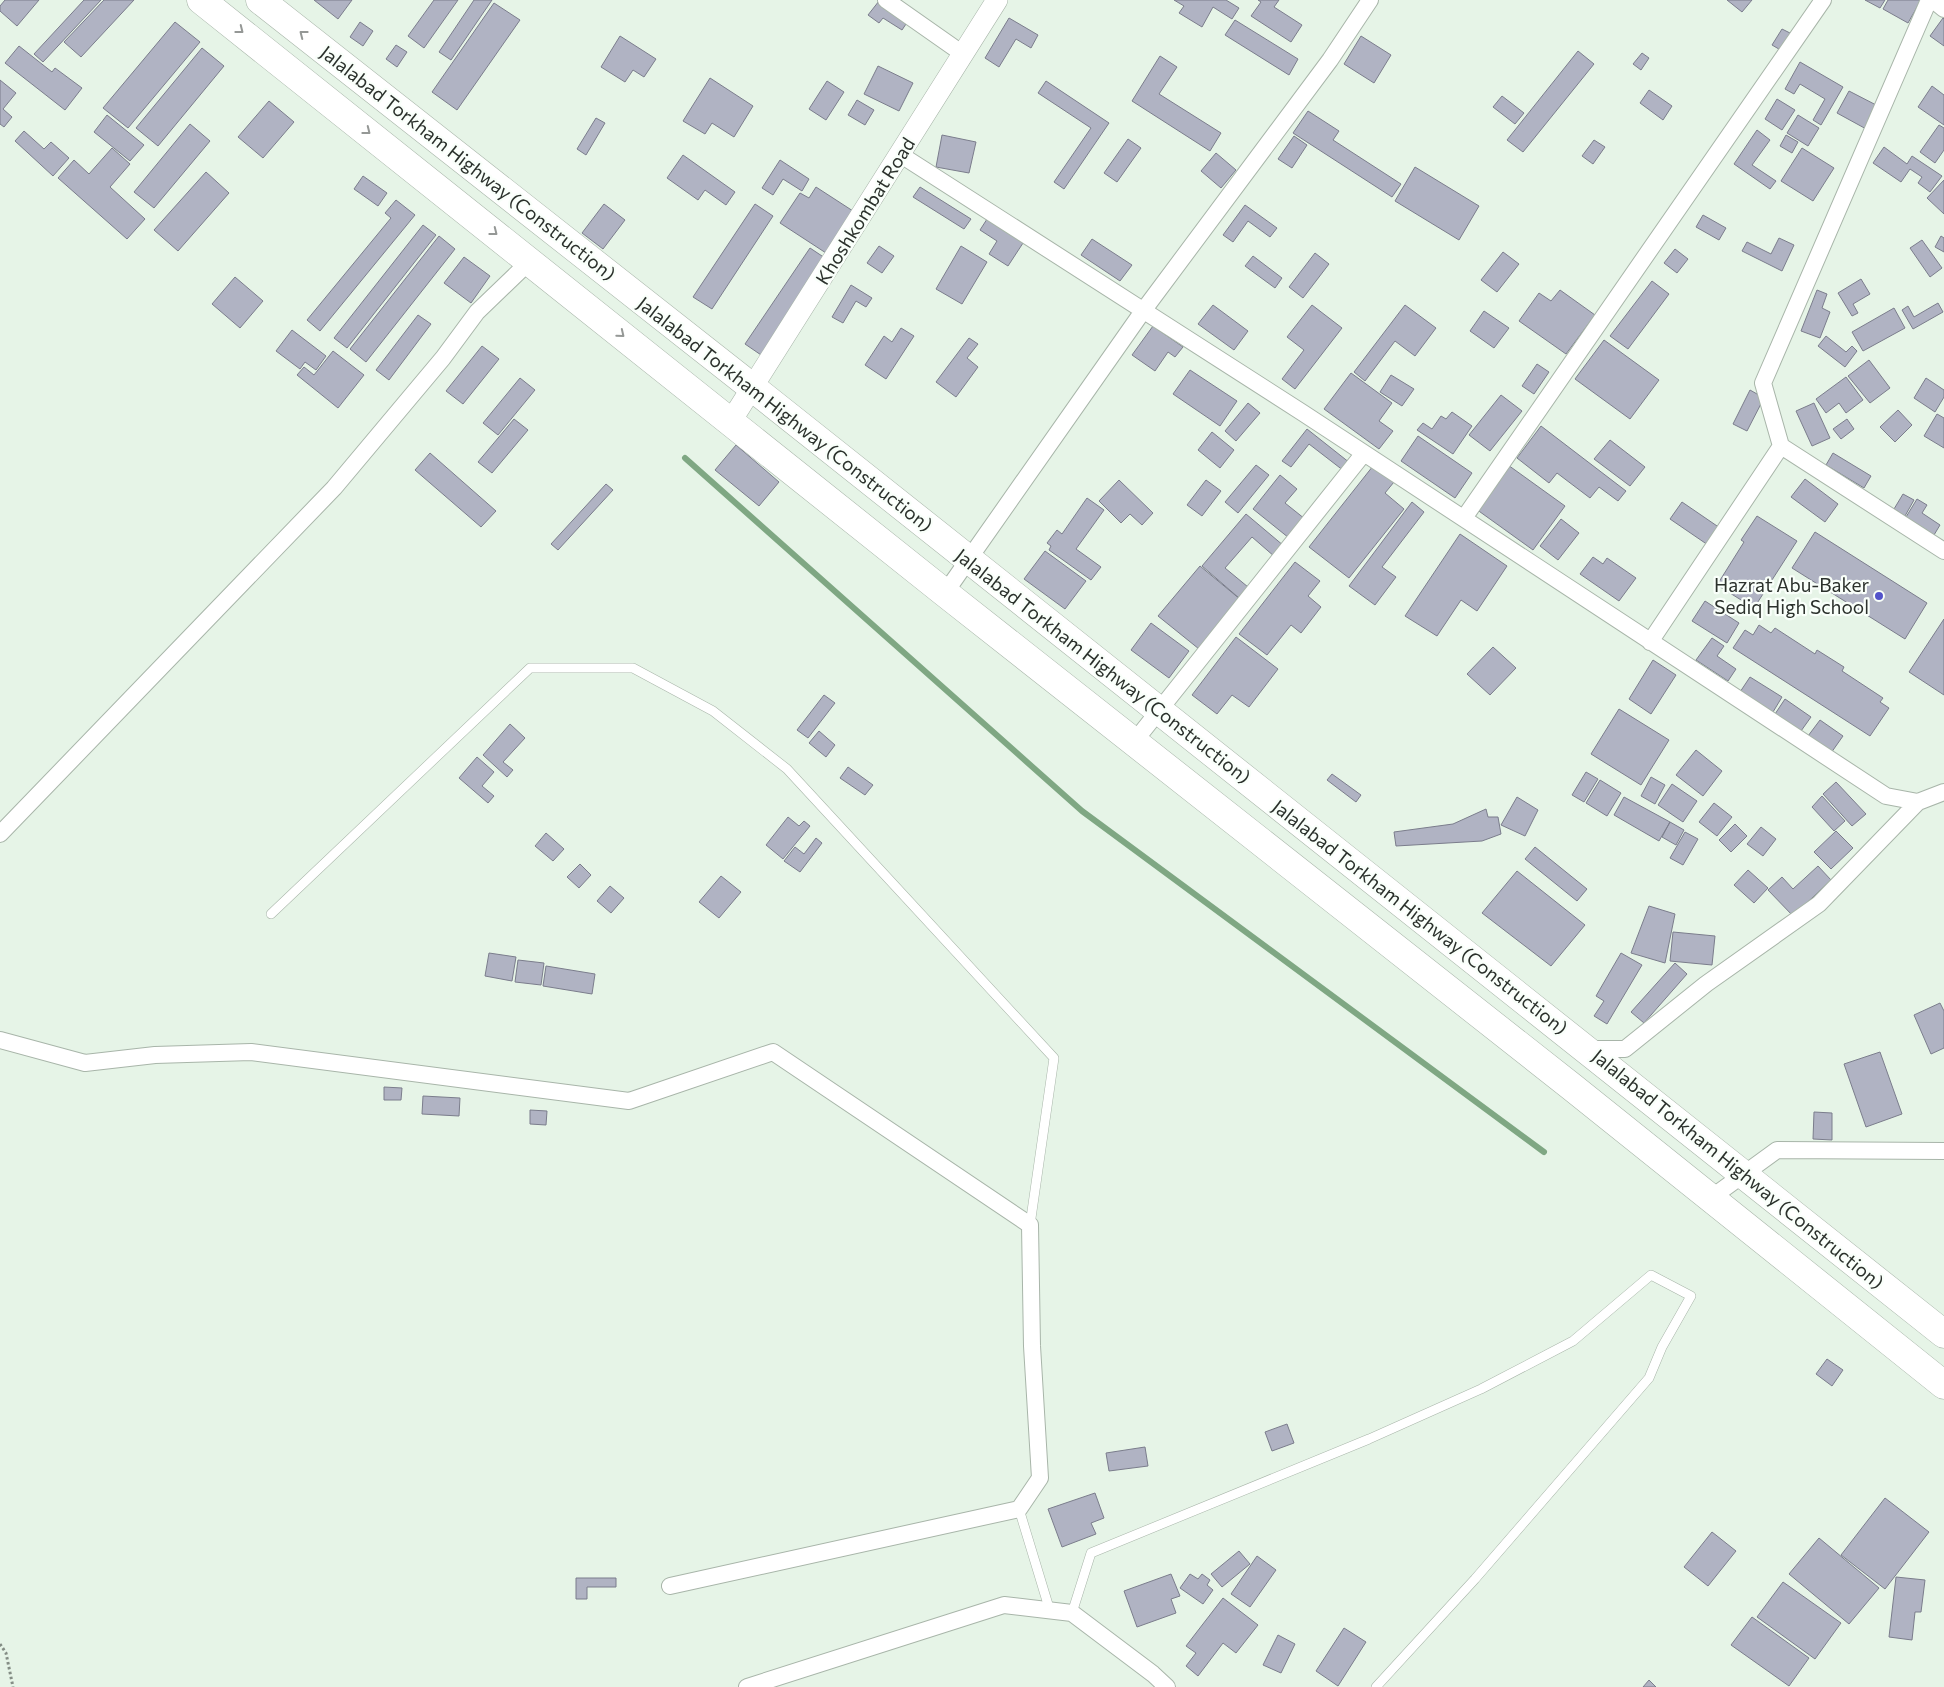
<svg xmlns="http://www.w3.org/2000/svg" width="1944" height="1687" font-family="Commissioner,sans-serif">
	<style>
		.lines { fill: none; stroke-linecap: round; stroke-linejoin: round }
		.stream { stroke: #7fa783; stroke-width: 6 }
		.building { fill: #b0b3c3; stroke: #7b7d8c }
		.service-casing { stroke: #a8b5a9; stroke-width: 10 }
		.minor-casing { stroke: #a8b5a9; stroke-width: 18 }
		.tertiary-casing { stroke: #a8b5a9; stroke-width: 22 }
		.trunk-casing { stroke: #a8b5a9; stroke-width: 29 }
		.path { stroke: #848d85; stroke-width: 3; stroke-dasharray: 2.5 2.5; stroke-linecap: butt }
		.service { stroke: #fff; stroke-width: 9 }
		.minor { stroke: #fff; stroke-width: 16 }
		.tertiary { stroke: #fff; stroke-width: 21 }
		.trunk { stroke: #fff; stroke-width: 28 }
		.oneway { stroke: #959896 }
		.poi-dot { fill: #5353ca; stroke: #f9fffa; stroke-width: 2 }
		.labels { text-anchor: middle; stroke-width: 4.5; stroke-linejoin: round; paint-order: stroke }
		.street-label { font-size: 19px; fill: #2b312c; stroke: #f9fffa }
		.poi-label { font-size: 19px; fill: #2b312c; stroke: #f9fffa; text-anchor: end }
	</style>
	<rect width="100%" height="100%" fill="#e6f4e7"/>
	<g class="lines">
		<path class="stream" d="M 685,458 L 1082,811 L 1544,1152"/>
	</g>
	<path class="building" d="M 5,0 L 39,0 L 17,26 L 0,11 L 0,6 Z
		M 84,0 L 101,0 L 43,62 L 34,54 Z
		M 104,0 L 134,0 L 81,57 L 64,42 Z
		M 314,0 L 352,0 L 338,19 Z
		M 434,0 L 458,0 L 424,48 L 408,36 Z
		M 474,0 L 492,0 L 451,60 L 439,52 Z
		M 1174,0 L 1226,0 L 1239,8 L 1232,19 L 1213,7 L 1202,27 L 1179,13 L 1184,6 Z
		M 1258,0 L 1279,0 L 1274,7 L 1302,25 L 1291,42 L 1251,16 L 1261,2 Z
		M 1727,0 L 1752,0 L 1742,12 Z
		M 1865,0 L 1885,0 L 1880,8 Z
		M 1888,0 L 1921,0 L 1908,23 L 1883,9 Z
		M 879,1 L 908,21 L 902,30 L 883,18 L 879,23 L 868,15 Z
		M 494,3 L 520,20 L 457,110 L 432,92 Z
		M 1009,18 L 1038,35 L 1031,48 L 1016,39 L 999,67 L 985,58 Z
		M 1943,18 L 1944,19 L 1944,46 L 1930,36 Z
		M 1235,20 L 1298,59 L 1289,75 L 1225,35 Z
		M 175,22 L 200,42 L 128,128 L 103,108 Z
		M 360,22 L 373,31 L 363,46 L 350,37 Z
		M 1782,29 L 1794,35 L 1784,52 L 1772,45 Z
		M 620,36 L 656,59 L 644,77 L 633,70 L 625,82 L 601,67 Z
		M 1361,36 L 1391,55 L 1374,83 L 1344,64 Z
		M 396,45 L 407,52 L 397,67 L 386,59 Z
		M 19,46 L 52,72 L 55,68 L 82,88 L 65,110 L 5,63 Z
		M 202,48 L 224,66 L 158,146 L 136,128 Z
		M 1578,51 L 1594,64 L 1523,152 L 1507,140 Z
		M 1642,53 L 1649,58 L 1641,70 L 1633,64 Z
		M 1160,56 L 1177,67 L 1159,94 L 1221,133 L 1210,151 L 1132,101 Z
		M 1800,62 L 1843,87 L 1821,125 L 1813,120 L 1825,99 L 1800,84 L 1794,94 L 1785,89 Z
		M 878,66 L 913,83 L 899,111 L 864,94 Z
		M 710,78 L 753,106 L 734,137 L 712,123 L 705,134 L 683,121 Z
		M 0,80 L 16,93 L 3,109 L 12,117 L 4,127 L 0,124 Z
		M 827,81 L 844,92 L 826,120 L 809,109 Z
		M 1046,81 L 1109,123 L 1064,189 L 1054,182 L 1091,128 L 1038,93 Z
		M 1932,86 L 1944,95 L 1944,125 L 1918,107 Z
		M 1649,90 L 1672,106 L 1663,120 L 1640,103 Z
		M 1849,91 L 1880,107 L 1868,130 L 1837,113 Z
		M 1502,96 L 1524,113 L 1515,124 L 1493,107 Z
		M 1777,99 L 1795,110 L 1782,130 L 1765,119 Z
		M 857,100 L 874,110 L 865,125 L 848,115 Z
		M 269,101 L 294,122 L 263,158 L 238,137 Z
		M 1308,111 L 1339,131 L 1333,140 L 1401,184 L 1392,197 L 1293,133 Z
		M 107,115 L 144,145 L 130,161 L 94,132 Z
		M 1798,115 L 1819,128 L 1808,146 L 1787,133 Z
		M 596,118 L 605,123 L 586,155 L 577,149 Z
		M 190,124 L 210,141 L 154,208 L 134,192 Z
		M 1939,125 L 1944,128 L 1944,150 L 1935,163 L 1920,152 Z
		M 1757,130 L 1770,140 L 1752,165 L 1776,181 L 1770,189 L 1734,164 Z
		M 24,131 L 44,149 L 51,142 L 69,158 L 53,176 L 15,141 Z
		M 942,135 L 976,142 L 969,173 L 936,167 Z
		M 1786,135 L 1798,142 L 1792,153 L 1780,146 Z
		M 1294,136 L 1307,145 L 1292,168 L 1278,159 Z
		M 1128,139 L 1141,148 L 1117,182 L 1104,173 Z
		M 1594,140 L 1605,147 L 1593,164 L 1582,156 Z
		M 1884,147 L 1907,164 L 1912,156 L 1942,176 L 1930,192 L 1918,183 L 1922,177 L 1910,169 L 1901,182 L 1873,163 Z
		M 112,148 L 130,164 L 110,187 L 145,219 L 127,239 L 58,178 L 74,160 L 89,174 Z
		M 1802,148 L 1834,168 L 1813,201 L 1781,181 Z
		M 1216,153 L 1236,170 L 1221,188 L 1201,171 Z
		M 683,155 L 735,192 L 726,205 L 705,190 L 698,200 L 667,178 Z
		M 780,160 L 809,179 L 802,191 L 783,179 L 773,195 L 762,188 Z
		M 1415,167 L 1479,206 L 1459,240 L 1395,201 Z
		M 206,172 L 229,193 L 178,251 L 154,230 Z
		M 363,176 L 387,193 L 378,206 L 354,189 Z
		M 1944,180 L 1944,214 L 1927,198 Z
		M 816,187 L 853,211 L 826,253 L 780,223 L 800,193 L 809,198 Z
		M 920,187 L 971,219 L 964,229 L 913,197 Z
		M 396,200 L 415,215 L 320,331 L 307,320 L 391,218 L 385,213 Z
		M 604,204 L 625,220 L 603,249 L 582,233 Z
		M 755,204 L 773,216 L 712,309 L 693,297 Z
		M 1245,205 L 1277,228 L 1270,237 L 1248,221 L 1233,242 L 1223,235 Z
		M 1703,215 L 1726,228 L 1719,240 L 1696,227 Z
		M 989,216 L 1025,240 L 1008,266 L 989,254 L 997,241 L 980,230 Z
		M 423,225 L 436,235 L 347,348 L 334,338 Z
		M 439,236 L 455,249 L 366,362 L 350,349 Z
		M 1941,236 L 1944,238 L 1944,252 L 1935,247 Z
		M 1779,238 L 1794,245 L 1782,271 L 1742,251 L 1747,242 L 1771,254 Z
		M 1092,239 L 1132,265 L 1120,281 L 1081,255 Z
		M 1922,240 L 1942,268 L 1930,277 L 1910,248 Z
		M 879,246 L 894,256 L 882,273 L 867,263 Z
		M 961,246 L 987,262 L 962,304 L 936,289 Z
		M 810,248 L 828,260 L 764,357 L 745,344 Z
		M 1675,249 L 1688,259 L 1677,273 L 1664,263 Z
		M 1503,252 L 1519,264 L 1497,292 L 1481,280 Z
		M 1315,253 L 1329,264 L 1303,298 L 1289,287 Z
		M 1253,256 L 1282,278 L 1275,288 L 1245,266 Z
		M 464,257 L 490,276 L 471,303 L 444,283 Z
		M 235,277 L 263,301 L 240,328 L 212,304 Z
		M 1861,279 L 1870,294 L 1853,304 L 1858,313 L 1852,316 L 1838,293 Z
		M 1652,281 L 1669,294 L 1628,349 L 1610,336 Z
		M 851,285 L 872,298 L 866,307 L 856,301 L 843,323 L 832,317 Z
		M 1560,290 L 1595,315 L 1566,354 L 1519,321 L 1539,293 L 1551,301 Z
		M 1817,290 L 1827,294 L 1822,308 L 1830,312 L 1820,338 L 1801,331 Z
		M 1938,303 L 1943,312 L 1913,329 L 1902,310 L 1908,306 L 1914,317 Z
		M 1213,305 L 1248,331 L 1234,350 L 1198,324 Z
		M 1312,305 L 1342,328 L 1295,389 L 1282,379 L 1304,350 L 1287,337 Z
		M 1405,305 L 1436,328 L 1415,356 L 1395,341 L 1365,381 L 1354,372 Z
		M 1894,308 L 1905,328 L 1863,351 L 1852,332 Z
		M 1484,311 L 1509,328 L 1494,348 L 1470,331 Z
		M 418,315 L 431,324 L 389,380 L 376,370 Z
		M 1153,326 L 1183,347 L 1175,357 L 1168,352 L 1155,371 L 1132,355 Z
		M 901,328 L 914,336 L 886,379 L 865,365 L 884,336 L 892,342 Z
		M 292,330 L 326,356 L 316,370 L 305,362 L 300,369 L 276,351 Z
		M 1826,336 L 1846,352 L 1852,346 L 1857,351 L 1845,367 L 1818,346 Z
		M 969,338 L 978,344 L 967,358 L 978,367 L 956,397 L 936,382 Z
		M 1604,340 L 1659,380 L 1630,419 L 1575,379 Z
		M 482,346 L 499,359 L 463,404 L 446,391 Z
		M 333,351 L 364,375 L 338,408 L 297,375 L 304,367 L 314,375 Z
		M 1869,360 L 1890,388 L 1870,403 L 1848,376 Z
		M 1537,364 L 1549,372 L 1534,394 L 1522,386 Z
		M 1190,370 L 1237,401 L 1220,426 L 1173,394 Z
		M 1351,373 L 1392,403 L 1379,421 L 1393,431 L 1379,449 L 1324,409 Z
		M 1391,375 L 1414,389 L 1402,406 L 1380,392 Z
		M 1846,377 L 1863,400 L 1846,413 L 1839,403 L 1826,413 L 1816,399 Z
		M 520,378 L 535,390 L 498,435 L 483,423 Z
		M 1926,378 L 1944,390 L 1944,397 L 1935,412 L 1914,398 Z
		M 1750,390 L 1764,398 L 1747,431 L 1733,424 Z
		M 1501,395 L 1522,411 L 1490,451 L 1469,435 Z
		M 1248,403 L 1260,413 L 1236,441 L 1225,431 Z
		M 1814,403 L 1830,438 L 1812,446 L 1796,411 Z
		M 1898,410 L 1912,425 L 1895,442 L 1880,427 Z
		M 1452,412 L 1472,426 L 1453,454 L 1417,430 L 1423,423 L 1432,429 L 1441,416 L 1446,419 Z
		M 1937,414 L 1944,418 L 1944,448 L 1924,436 Z
		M 514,419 L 528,430 L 492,473 L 478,462 Z
		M 1847,419 L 1854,429 L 1841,439 L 1833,429 Z
		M 1541,426 L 1626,491 L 1618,501 L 1599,487 L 1590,498 L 1557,473 L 1549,483 L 1517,458 Z
		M 1307,429 L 1350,463 L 1344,471 L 1309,444 L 1291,467 L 1282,461 Z
		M 1212,432 L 1234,450 L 1220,468 L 1198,450 Z
		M 1418,436 L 1472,473 L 1455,498 L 1401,461 Z
		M 1610,440 L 1645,467 L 1630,486 L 1594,459 Z
		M 736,445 L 779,482 L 759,506 L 715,470 Z
		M 430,453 L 496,511 L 481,527 L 415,470 Z
		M 1833,453 L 1871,476 L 1864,488 L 1826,465 Z
		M 1256,465 L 1269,475 L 1238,513 L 1225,502 Z
		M 1508,465 L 1565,506 L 1533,550 L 1476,509 Z
		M 1373,466 L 1394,482 L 1385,493 L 1404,509 L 1349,578 L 1309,547 Z
		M 1280,475 L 1297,489 L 1285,503 L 1305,519 L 1289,538 L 1253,509 Z
		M 1805,479 L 1838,504 L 1825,522 L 1791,497 Z
		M 1119,480 L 1153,513 L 1142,525 L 1130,514 L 1121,523 L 1099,501 Z
		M 1206,480 L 1221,491 L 1202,516 L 1187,505 Z
		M 606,484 L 613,490 L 558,550 L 551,544 Z
		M 1903,494 L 1914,500 L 1905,516 L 1894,509 Z
		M 1087,498 L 1104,510 L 1076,549 L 1101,567 L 1091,580 L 1049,550 L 1051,546 L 1047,543 L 1057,530 L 1062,534 Z
		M 1917,499 L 1927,505 L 1922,513 L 1940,525 L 1934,535 L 1906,517 Z
		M 1412,502 L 1424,512 L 1382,567 L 1396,577 L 1375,605 L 1349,586 Z
		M 1682,502 L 1720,528 L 1708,545 L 1670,519 Z
		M 1246,514 L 1284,546 L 1275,557 L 1252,537 L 1225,568 L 1248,587 L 1239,598 L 1202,566 Z
		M 1757,516 L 1797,541 L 1754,608 L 1717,585 L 1744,542 L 1741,540 Z
		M 1561,519 L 1579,533 L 1558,560 L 1540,546 Z
		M 1815,532 L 1927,603 L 1905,639 L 1792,568 Z
		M 1460,534 L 1507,566 L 1477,611 L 1461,600 L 1437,636 L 1405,616 Z
		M 1045,551 L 1086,581 L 1065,609 L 1024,579 Z
		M 1593,557 L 1603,564 L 1607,558 L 1636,578 L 1619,601 L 1580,574 Z
		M 1295,562 L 1320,581 L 1308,596 L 1321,607 L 1301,633 L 1291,625 L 1267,655 L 1239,634 Z
		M 1200,566 L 1241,600 L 1199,649 L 1158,616 Z
		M 1705,601 L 1739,623 L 1727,643 L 1692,621 Z
		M 1944,619 L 1944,695 L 1909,672 Z
		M 1151,623 L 1189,651 L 1169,678 L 1131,650 Z
		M 1759,625 L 1771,633 L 1775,628 L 1815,654 L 1817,650 L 1844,667 L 1842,671 L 1883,698 L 1880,702 L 1889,708 L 1870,736 L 1733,648 L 1745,630 L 1753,635 Z
		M 1236,637 L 1278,669 L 1249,707 L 1232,695 L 1217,714 L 1192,695 Z
		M 1712,638 L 1724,646 L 1717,656 L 1736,669 L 1728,681 L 1696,660 Z
		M 1493,647 L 1516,668 L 1490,695 L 1467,674 Z
		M 1653,660 L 1676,675 L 1651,714 L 1629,699 Z
		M 1750,677 L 1782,697 L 1773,712 L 1740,692 Z
		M 824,695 L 835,703 L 808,738 L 797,730 Z
		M 1785,699 L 1811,717 L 1801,731 L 1775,714 Z
		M 1619,709 L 1669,740 L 1641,785 L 1591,754 Z
		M 1820,720 L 1843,736 L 1831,753 L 1808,736 Z
		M 510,724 L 525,738 L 503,762 L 513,770 L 507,777 L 483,755 Z
		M 819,731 L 835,745 L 826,757 L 809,743 Z
		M 1696,750 L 1722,771 L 1703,796 L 1676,775 Z
		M 477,757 L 494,772 L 482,786 L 494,796 L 488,803 L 459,778 Z
		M 848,767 L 873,785 L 865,795 L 840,778 Z
		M 1586,772 L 1598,779 L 1584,802 L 1572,795 Z
		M 1332,774 L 1361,795 L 1356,802 L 1327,780 Z
		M 1651,777 L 1665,785 L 1655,804 L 1641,796 Z
		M 1600,780 L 1621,793 L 1607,816 L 1586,803 Z
		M 1836,782 L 1866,814 L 1852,826 L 1823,794 Z
		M 1672,784 L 1697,801 L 1683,822 L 1658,805 Z
		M 1822,796 L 1845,821 L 1834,831 L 1812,807 Z
		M 1517,797 L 1538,810 L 1525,836 L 1501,825 Z
		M 1624,797 L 1670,822 L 1659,841 L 1614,815 Z
		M 1714,803 L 1732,817 L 1717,836 L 1699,822 Z
		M 1486,809 L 1488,817 L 1498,817 L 1501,834 L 1482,841 L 1396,846 L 1394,832 L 1453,824 Z
		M 788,817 L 799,826 L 804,821 L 810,826 L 783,859 L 766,845 Z
		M 1670,822 L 1684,830 L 1676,845 L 1662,837 Z
		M 1735,824 L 1747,836 L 1731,852 L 1719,840 Z
		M 1761,827 L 1776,839 L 1763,856 L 1747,844 Z
		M 1836,831 L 1853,848 L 1831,869 L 1814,852 Z
		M 1685,832 L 1698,839 L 1683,865 L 1670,858 Z
		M 546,833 L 564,849 L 553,861 L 535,846 Z
		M 816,838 L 822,843 L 800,872 L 784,861 L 795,847 L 804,854 Z
		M 1535,847 L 1587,889 L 1577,901 L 1525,859 Z
		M 580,864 L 591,875 L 579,888 L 567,877 Z
		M 1818,866 L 1831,880 L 1793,916 L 1768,890 L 1782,877 L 1793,889 Z
		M 1748,870 L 1768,888 L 1754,903 L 1734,885 Z
		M 1517,871 L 1585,925 L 1551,966 L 1482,913 Z
		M 721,876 L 741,892 L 719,918 L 699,902 Z
		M 610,886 L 624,898 L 611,913 L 597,901 Z
		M 1649,906 L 1675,914 L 1665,963 L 1631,953 Z
		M 1673,932 L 1715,936 L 1712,965 L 1670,961 Z
		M 489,953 L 516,957 L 512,981 L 485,976 Z
		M 1621,953 L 1642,965 L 1607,1024 L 1594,1016 L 1604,1001 L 1596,996 Z
		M 518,960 L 544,963 L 541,985 L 515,982 Z
		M 1675,963 L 1687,974 L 1644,1023 L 1631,1012 Z
		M 546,966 L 595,974 L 592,994 L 543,986 Z
		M 1940,1003 L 1944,1011 L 1944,1048 L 1931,1054 L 1914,1015 Z
		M 1880,1052 L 1902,1114 L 1866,1127 L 1844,1064 Z
		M 384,1087 L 402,1088 L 401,1100 L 384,1100 Z
		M 423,1096 L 460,1098 L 459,1116 L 422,1114 Z
		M 530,1110 L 547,1111 L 546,1125 L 530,1124 Z
		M 1814,1112 L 1832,1113 L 1832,1140 L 1813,1139 Z
		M 1827,1359 L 1843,1370 L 1832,1386 L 1816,1374 Z
		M 1287,1424 L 1294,1443 L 1272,1451 L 1265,1432 Z
		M 1145,1447 L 1148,1466 L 1109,1471 L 1106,1453 Z
		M 1095,1493 L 1104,1518 L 1091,1523 L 1096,1534 L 1062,1547 L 1048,1509 Z
		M 1885,1498 L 1929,1532 L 1885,1589 L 1841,1555 Z
		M 1712,1532 L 1736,1551 L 1708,1586 L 1684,1567 Z
		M 1819,1538 L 1879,1588 L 1849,1624 L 1789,1574 Z
		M 1239,1551 L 1250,1564 L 1222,1587 L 1211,1574 Z
		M 1257,1556 L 1276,1570 L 1250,1607 L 1231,1594 Z
		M 1171,1574 L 1180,1596 L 1171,1599 L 1176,1613 L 1137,1627 L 1124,1591 Z
		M 1190,1574 L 1198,1579 L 1202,1574 L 1210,1580 L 1207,1585 L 1213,1590 L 1203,1604 L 1180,1588 Z
		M 1896,1577 L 1925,1580 L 1921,1612 L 1915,1612 L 1912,1640 L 1889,1637 Z
		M 576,1578 L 616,1578 L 616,1587 L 587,1587 L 587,1599 L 576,1599 Z
		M 1783,1582 L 1841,1623 L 1815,1659 L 1757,1617 Z
		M 1223,1598 L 1258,1625 L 1236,1653 L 1223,1643 L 1198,1676 L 1186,1666 L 1196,1653 L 1186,1646 Z
		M 1752,1617 L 1809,1658 L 1789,1686 L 1731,1645 Z
		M 1344,1628 L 1366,1642 L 1338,1686 L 1316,1671 Z
		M 1278,1635 L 1295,1644 L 1281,1673 L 1263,1665 Z
		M 1649,1680 L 1656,1687 L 1643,1687 Z"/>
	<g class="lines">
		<g class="service-casing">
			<path id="service" d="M 271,914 L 530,668 L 633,668 L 713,711 L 787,769 L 1054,1058 L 1030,1225
				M 1019,1509 L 1050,1611
				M 1072,1613 L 1091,1553 L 1369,1439 L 1481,1389 L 1573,1341 L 1651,1275 L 1691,1296 L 1662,1347 L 1649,1378 L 1475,1579 L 1376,1687"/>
		</g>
		<g class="minor-casing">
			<path id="minor" d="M 886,0 L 963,54
				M 1933,0 L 1944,9
				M 901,155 L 1303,413 L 1886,796 L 1918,802 L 1944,792
				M 1781,446 L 1944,551
				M 1464,518 L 1823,0
				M 945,593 L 1143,311 L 1330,60 L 1370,0
				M 1650,642 L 1781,446 L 1763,383 L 1929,0
				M 1134,742 L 1364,453
				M 0,834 L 334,488 L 443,358 L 477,312 L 530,261
				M 0,1040 L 85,1063 L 155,1055 L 251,1052 L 629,1101 L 773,1052 L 1030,1225 L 1032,1346 L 1040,1478 L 1019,1509 L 670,1586
				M 1587,1049 L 1625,1049 L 1706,984 L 1819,904 L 1918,802
				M 1711,1198 L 1777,1150 L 1944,1151
				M 747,1687 L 1004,1605 L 1072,1613 L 1153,1674 L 1167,1687"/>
		</g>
		<g class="tertiary-casing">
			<path id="tertiary" d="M 731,421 L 997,0"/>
		</g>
		<g class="trunk-casing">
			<path id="trunk" d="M 201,0 L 945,593 L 1572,1087 L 1944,1385
				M 260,0 L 753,388 L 1944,1334"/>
		</g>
		<path class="path" d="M 0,1644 L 6,1653 L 13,1687"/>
		<use href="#service" class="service"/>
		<use href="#minor" class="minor"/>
		<use href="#tertiary" class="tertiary"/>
		<use href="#trunk" class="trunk"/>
	</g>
	<defs><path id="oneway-chevron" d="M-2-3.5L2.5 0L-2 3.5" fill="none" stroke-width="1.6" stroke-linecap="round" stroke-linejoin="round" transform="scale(1.25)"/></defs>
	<g class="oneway">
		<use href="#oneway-chevron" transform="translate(240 30) rotate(38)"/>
		<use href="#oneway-chevron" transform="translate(303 34) rotate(-142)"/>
		<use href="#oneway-chevron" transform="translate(367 131) rotate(38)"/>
		<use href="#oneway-chevron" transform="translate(494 232) rotate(38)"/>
		<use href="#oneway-chevron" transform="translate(621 334) rotate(39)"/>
	</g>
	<circle class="poi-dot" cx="1879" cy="596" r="5"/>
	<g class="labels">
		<g class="street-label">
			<text transform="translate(468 163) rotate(38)" y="7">Jalalabad Torkham Highway (Construction)</text>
			<text transform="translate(865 211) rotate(-58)" y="7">Khoshkombat Road</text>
			<text transform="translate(785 414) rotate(38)" y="7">Jalalabad Torkham Highway (Construction)</text>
			<text transform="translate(1103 666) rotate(38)" y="7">Jalalabad Torkham Highway (Construction)</text>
			<text transform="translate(1420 917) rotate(38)" y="7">Jalalabad Torkham Highway (Construction)</text>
			<text transform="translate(1738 1169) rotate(39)" y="7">Jalalabad Torkham Highway (Construction)</text>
		</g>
		<g class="poi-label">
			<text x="1869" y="592">Hazrat Abu-Baker<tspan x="1869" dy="22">Sediq High School</tspan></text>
		</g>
	</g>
</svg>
